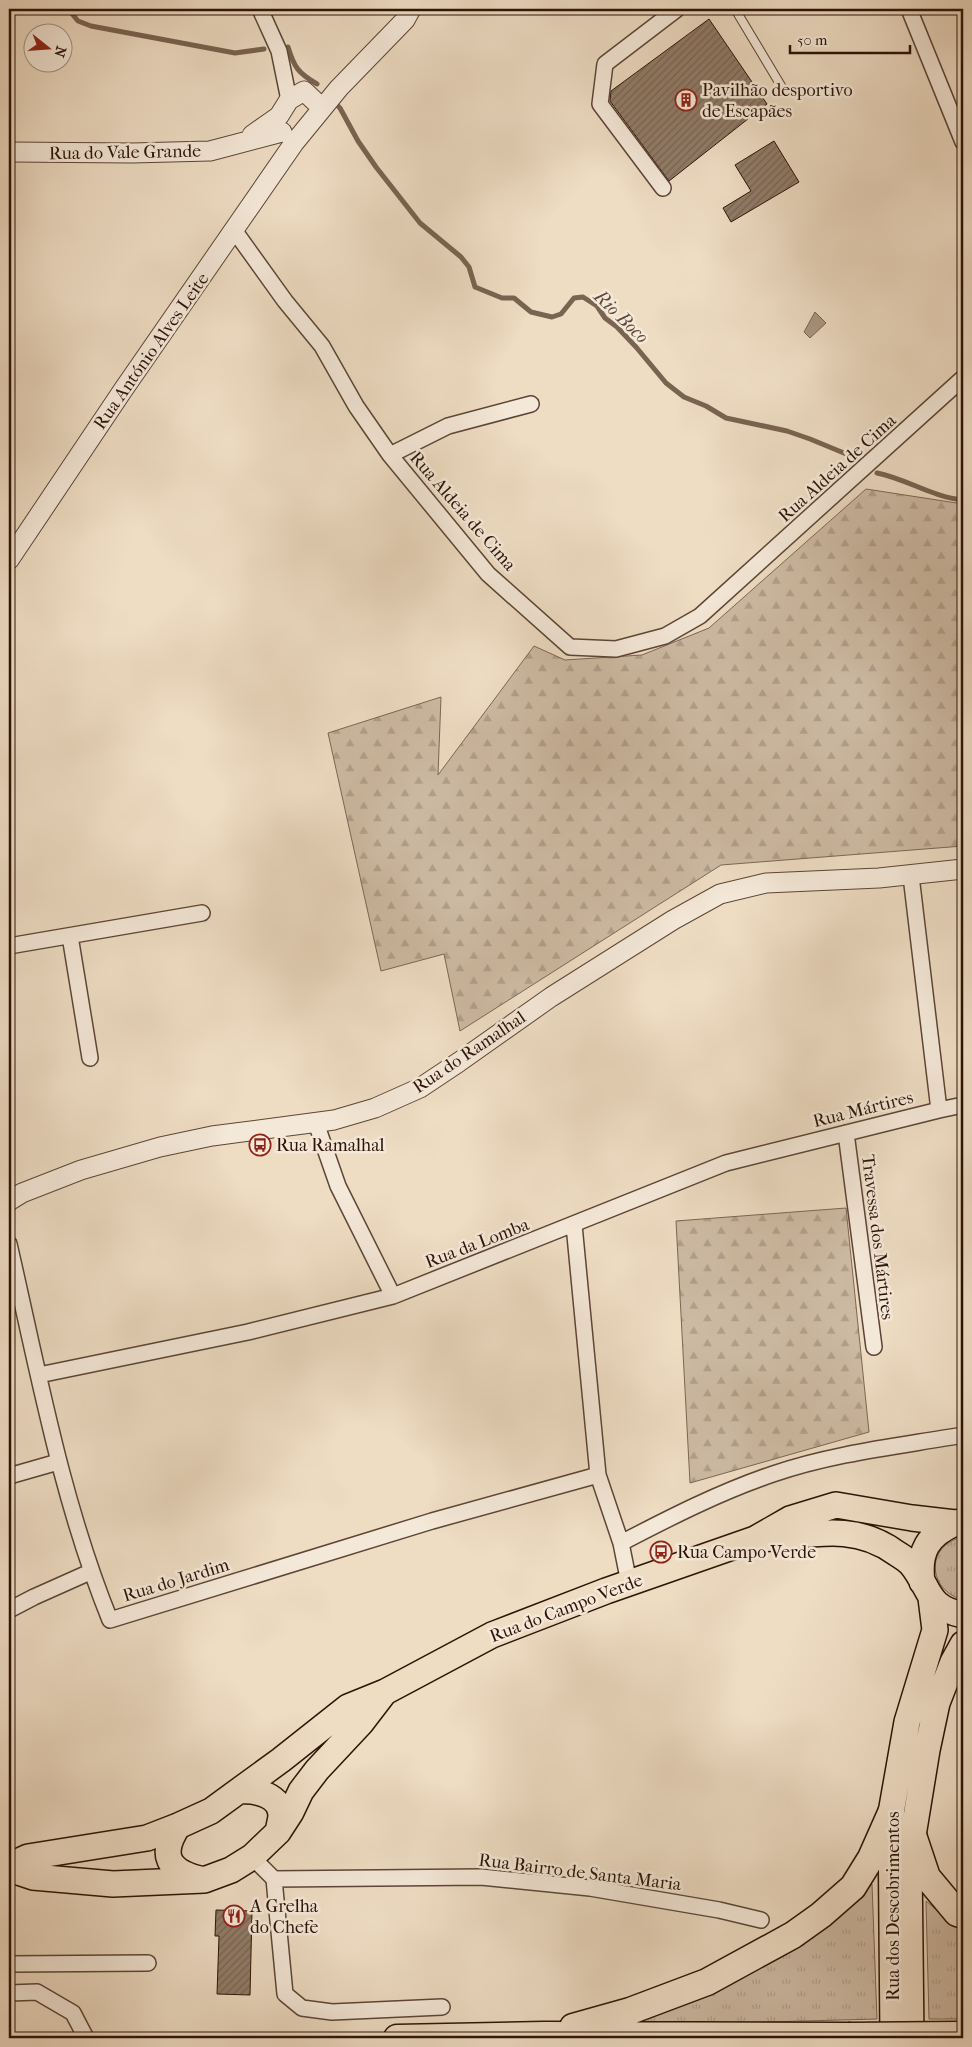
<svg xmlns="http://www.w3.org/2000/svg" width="972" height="2047" font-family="'IM FELL French Canon',serif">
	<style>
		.grass { fill: url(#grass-tufts); stroke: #7c6655 }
		.forest { fill: url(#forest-firs); stroke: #7c6655 }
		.water { fill: #ac9883; stroke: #796351 }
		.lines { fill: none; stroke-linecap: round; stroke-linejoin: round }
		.stream { stroke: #796351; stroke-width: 5 }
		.building { fill: url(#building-hatch); stroke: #2c1307 }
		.service-casing { stroke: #5c4536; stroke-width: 10 }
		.minor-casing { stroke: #5c4536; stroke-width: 18 }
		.tertiary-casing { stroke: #5c4536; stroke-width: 21 }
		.primary-casing { stroke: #2c1307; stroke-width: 28 }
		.trunk-casing { stroke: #2c1307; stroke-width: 29 }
		.service { stroke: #f4e8d8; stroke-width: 8 }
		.minor { stroke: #f4e8d8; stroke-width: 15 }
		.tertiary { stroke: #f4e8d8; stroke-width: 19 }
		.primary { stroke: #eedcc3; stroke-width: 25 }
		.trunk { stroke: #eedcc3; stroke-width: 26 }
		.trunk-bridge-casing { stroke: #2c1307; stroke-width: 29; stroke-linecap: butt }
		.trunk-bridge { stroke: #eedcc3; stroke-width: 26 }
		.labels { text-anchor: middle; stroke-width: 5; stroke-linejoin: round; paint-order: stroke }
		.poi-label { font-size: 18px; fill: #2c1307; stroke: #f4e8d8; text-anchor: start }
		.street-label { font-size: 18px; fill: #2c1307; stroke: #f4e8d8 }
		.water-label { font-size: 19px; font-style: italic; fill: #5f4839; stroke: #f4e8d8 }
	</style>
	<defs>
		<pattern id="grass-tufts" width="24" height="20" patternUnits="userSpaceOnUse" patternTransform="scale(1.25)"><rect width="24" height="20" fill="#cdbaa3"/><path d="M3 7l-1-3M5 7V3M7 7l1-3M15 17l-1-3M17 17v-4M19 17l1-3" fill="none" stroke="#b09f8b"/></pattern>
		<pattern id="forest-firs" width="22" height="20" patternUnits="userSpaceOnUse" patternTransform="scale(1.25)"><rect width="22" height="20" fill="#cdbaa3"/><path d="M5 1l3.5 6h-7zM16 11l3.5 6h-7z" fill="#b09f8b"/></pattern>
		<pattern id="building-hatch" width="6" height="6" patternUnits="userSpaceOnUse" patternTransform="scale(1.25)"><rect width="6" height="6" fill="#917c69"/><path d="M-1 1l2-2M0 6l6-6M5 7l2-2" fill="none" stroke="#776454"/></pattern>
	</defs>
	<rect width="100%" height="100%" fill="#eedcc3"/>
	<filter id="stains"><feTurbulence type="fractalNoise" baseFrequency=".004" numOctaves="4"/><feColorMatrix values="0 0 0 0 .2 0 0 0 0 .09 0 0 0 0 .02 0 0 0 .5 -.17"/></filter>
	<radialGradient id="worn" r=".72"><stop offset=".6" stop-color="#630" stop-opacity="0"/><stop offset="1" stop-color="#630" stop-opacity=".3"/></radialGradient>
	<path class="grass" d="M 963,1537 L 963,1600 C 927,1590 925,1545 963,1537 Z
		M 872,1884 L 877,2019 L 620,2026 C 639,2020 659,2015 678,2007 C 749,1977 818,1941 872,1884 Z
		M 926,1901 L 944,1916 L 963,1927 L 963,2019 L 929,2019 Z"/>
	<path class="forest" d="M 866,489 L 963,504 L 963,846 L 721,865 L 460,1031 L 444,954 L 381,971 L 328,733 L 441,697 L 438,775 L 534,646 L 565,660 L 642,655 L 709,628 Z
		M 846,1208 L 869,1432 L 690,1483 L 676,1221 Z"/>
	<path class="water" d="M 815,312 L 826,323 L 810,338 L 804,332 Z"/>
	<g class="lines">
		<path class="stream" d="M 68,9 L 78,21 L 91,26 L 235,53 L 264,49
			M 288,47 C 294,67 298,73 317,84
			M 333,101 L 340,108 L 358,141 L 376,167 L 420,223 L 461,257 L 469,267 L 475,287 L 502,298 L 514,298 L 531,312 L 552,317 L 561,314 L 574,298 L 583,297 L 597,306 L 605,318 L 617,327 L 636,347 L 666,383 L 684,397 L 706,406 L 726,418 L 787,431 L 810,439 L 856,458
			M 877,473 C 907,479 932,497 963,500"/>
	</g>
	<path class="building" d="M 709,19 L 767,104 L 669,181 L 610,101 L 611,91 Z
		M 774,141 L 799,182 L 731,222 L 723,208 L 751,191 L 735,165 Z
		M 216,1910 L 252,1911 L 250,1995 L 217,1994 L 219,1936 L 215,1936 Z"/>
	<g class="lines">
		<g class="service-casing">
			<path id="service" d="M 735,9 L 783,89"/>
		</g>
		<g class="minor-casing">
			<path id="minor" d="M 260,9 L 279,51 L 289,100
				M 909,9 L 963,142
				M 663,188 L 600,104 L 605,64 L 677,9
				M 234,230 L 285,301 L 322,346 L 356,406 L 390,455 L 488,574 L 570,647 L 616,649 L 665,636 L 700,616 L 963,378
				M 390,455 L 448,426 L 531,404
				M 911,876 L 939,1110
				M 70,936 L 90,1058
				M 9,946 L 202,913
				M 316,1123 L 338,1186 L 393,1296
				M 846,1133 L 874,1347
				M 574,1225 L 598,1475 L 621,1543 L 629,1583
				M 9,1244 C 38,1370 61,1499 110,1620 L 432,1521 L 598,1475
				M 39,1375 L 248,1332 L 393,1296 L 726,1163 L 939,1110 L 963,1105
				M 9,1476 L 58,1462
				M 621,1543 C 671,1517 720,1492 773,1474 C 834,1453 900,1446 963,1435
				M 9,1610 L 34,1597 L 90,1572
				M 252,1857 L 274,1879 L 481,1877 L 590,1888 L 719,1910 L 761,1920
				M 274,1879 L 285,1994 L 302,2008 L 332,2012 L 442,2007
				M 9,1964 L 148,1963
				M 9,1993 L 37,1992 L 73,2013 L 86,2038"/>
		</g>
		<g class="tertiary-casing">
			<path id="tertiary" d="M 252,135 L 279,116 L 289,100 L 304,91 L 322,108
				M 9,152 L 132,153 L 210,151 L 282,132
				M 9,560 L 123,390 L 294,143 L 339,88 L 405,20 L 411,9
				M 9,1201 L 22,1193 L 81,1170 L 160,1147 L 212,1136 L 334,1120 L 375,1108 L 420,1088 L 459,1062 L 551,997 L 673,920 L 720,894 L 766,883 L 879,878 L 963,869"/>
		</g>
		<g class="primary-casing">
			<path id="primary" d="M 760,1539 C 808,1536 853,1521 896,1553 C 901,1556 907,1560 911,1564 C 931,1588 925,1607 963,1615
				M 922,1582 C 918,1551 928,1535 955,1523
				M 240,1791 C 256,1790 282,1795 281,1817 C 280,1822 279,1827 278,1832
				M 178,1826 C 159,1855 168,1871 200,1879
				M 9,1866 L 28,1857 L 147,1838 L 178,1826 L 211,1811 L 281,1760 L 348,1707 L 385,1692 L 492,1635 L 606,1591 L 755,1539 L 790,1519 L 836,1505 L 912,1518 L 955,1523 L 963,1522
				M 9,1869 L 33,1877 L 113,1884 L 204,1880 L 231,1870 L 252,1857 L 278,1832 L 291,1812 L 301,1791 L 317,1770 L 361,1723 L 384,1693
				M 893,2038 L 891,1813 L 907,1722 L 935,1630 L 931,1598
				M 911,2038 L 909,1860 L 927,1750 L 937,1703 L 953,1662 L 963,1644"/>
		</g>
		<g class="trunk-casing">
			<path id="trunk" d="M 914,1838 L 927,1877 L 957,1913 L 963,1915
				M 573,2027 L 630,2011 L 707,1982 L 793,1935 L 821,1915 L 853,1887 L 871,1858 L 891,1813
				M 397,2038 L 544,2035 L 848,2036"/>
		</g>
		<use href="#service" class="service"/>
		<use href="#minor" class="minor"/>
		<use href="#tertiary" class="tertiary"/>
		<use href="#primary" class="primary"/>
		<use href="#trunk" class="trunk"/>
		<g class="trunk-bridge-casing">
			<path id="trunk-bridge" d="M 848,2036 L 958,2035"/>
		</g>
		<use href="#trunk-bridge" class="trunk-bridge"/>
	</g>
	<defs>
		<g id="building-ring" transform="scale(1.125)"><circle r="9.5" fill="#f4e8d8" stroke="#8f2418" stroke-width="1.5"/><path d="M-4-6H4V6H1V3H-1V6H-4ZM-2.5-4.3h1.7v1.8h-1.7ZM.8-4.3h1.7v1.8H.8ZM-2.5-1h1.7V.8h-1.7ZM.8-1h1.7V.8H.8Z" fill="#8f2418"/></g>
		<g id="bus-ring" transform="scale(1.125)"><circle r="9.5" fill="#f4e8d8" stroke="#8f2418" stroke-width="1.5"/><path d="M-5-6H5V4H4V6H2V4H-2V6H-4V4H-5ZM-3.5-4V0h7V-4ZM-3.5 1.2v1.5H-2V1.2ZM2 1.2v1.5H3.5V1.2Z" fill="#8f2418"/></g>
		<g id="restaurant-ring" transform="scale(1.125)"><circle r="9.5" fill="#f4e8d8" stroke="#8f2418" stroke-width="1.5"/><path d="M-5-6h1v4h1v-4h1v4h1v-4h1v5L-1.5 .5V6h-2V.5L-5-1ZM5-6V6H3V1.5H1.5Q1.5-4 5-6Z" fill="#8f2418"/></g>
	</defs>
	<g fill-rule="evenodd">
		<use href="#building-ring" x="686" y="100"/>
		<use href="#bus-ring" x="260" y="1145"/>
		<use href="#bus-ring" x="661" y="1552"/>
		<use href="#restaurant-ring" x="234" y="1916"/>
	</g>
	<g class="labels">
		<g class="poi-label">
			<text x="702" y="96">Pavilhão desportivo<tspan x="702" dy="21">de Escapães</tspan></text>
			<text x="276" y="1151">Rua Ramalhal</text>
			<text x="677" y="1558">Rua Campo Verde</text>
			<text x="250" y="1912">A Grelha<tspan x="250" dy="21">do Chefe</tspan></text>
		</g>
		<g class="street-label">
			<text transform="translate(125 152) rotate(-1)" y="6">Rua do Vale Grande</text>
			<text transform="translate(151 351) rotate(-55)" y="6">Rua António Alves Leite</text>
			<text transform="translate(837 468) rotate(-42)" y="6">Rua Aldeia de Cima</text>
			<text transform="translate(463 511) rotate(49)" y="6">Rua Aldeia de Cima</text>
			<text transform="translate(469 1052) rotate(-34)" y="6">Rua do Ramalhal</text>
			<text transform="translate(863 1109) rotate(-14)" y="6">Rua Mártires</text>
			<text transform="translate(878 1237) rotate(83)" y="6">Travessa dos Mártires</text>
			<text transform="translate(477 1243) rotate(-21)" y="6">Rua da Lomba</text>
			<text transform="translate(176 1580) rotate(-17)" y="6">Rua do Jardim</text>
			<text transform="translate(566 1608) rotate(-21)" y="6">Rua do Campo Verde</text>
			<text transform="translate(580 1872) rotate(7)" y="6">Rua Bairro de Santa Maria</text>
			<text transform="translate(893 1906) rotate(-90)" y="6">Rua dos Descobrimentos</text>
		</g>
		<g class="water-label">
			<text transform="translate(622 316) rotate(44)" y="7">Rio Boco</text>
		</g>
	</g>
	<rect width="972" height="2047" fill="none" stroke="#eedcc3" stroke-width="30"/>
	<rect x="10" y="10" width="952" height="2027" fill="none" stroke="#2c1307" stroke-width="2.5"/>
	<rect x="15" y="15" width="942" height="2017" fill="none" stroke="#2c1307"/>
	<g transform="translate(48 48) rotate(107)"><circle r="24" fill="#f4e8d8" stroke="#a49384"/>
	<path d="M0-4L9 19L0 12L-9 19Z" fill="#8f2418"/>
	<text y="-8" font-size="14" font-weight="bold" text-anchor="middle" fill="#2c1307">N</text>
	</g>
	<path d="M790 45v8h120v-8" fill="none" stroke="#2c1307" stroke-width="2.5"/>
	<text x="797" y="45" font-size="15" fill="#2c1307" stroke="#f4e8d8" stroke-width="4" paint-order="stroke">50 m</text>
	<rect width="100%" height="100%" filter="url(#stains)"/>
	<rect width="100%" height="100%" fill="url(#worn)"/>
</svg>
